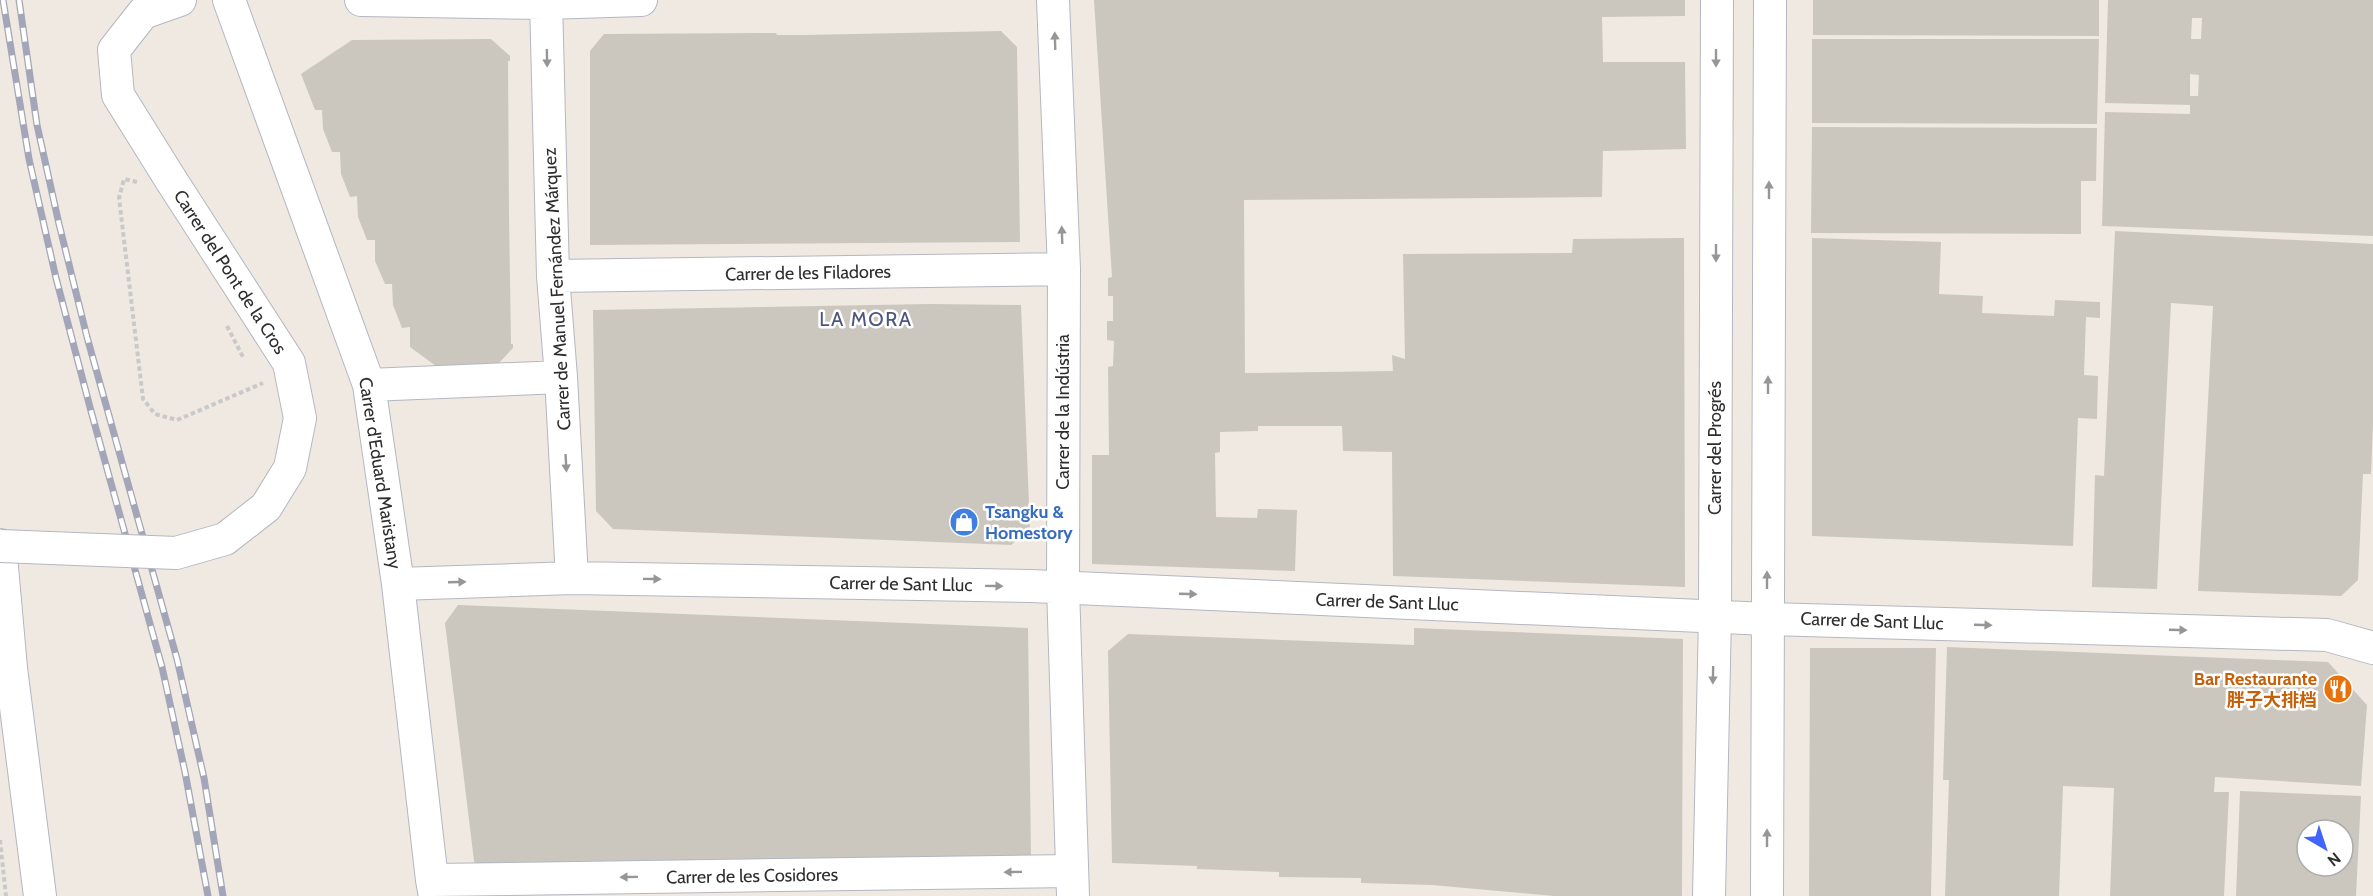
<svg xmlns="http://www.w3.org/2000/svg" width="2373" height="896" font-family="Cabin,'Noto Sans SC',sans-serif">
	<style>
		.building { fill: #cbc7bf; fill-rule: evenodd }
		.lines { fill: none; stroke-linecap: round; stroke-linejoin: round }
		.minor-casing { stroke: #b4b7c1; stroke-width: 34 }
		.path { stroke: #c9c9c9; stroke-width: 4; stroke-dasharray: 4.5 3; stroke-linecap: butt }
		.minor { stroke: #fff; stroke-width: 32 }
		.rail-casing { stroke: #a3a6b8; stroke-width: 7 }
		.rail { stroke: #fff; stroke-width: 4.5; stroke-dasharray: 14; stroke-linecap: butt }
		.minor-bridge-casing { stroke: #b4b7c1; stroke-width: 34; stroke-linecap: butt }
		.minor-bridge { stroke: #fff; stroke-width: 32 }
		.oneway { fill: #969696 }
		.labels { text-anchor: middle; stroke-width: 5; stroke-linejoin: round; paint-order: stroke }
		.street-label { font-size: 18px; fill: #2e2e2e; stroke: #fff }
		.shop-label { font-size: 18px; font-weight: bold; fill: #366cbe; stroke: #fff; text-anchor: start }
		.food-label { font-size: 18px; font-weight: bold; fill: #c56008; stroke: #fff; text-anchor: end }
		.neighbourhood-label { font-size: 20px; letter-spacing: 1.5px; fill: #4d5680; stroke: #fff }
	</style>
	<rect width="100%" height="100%" fill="#efe9e1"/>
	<path class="building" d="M 1094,0 L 1685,0 L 1685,16 L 1602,17 L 1603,62 L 1685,62 L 1686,149 L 1603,151 L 1602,197 L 1244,200 L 1245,373 L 1393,371 L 1392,355 L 1405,359 L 1403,254 L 1572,253 L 1573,239 L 1684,238 L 1685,587 L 1393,576 L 1392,452 L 1343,451 L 1342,426 L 1258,426 L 1258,431 L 1220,432 L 1220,452 L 1215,453 L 1216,517 L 1257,518 L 1258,509 L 1297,510 L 1295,571 L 1092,564 L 1092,455 L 1109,455 L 1108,367 L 1113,366 L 1114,341 L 1107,340 L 1107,321 L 1113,321 L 1113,296 L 1108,296 L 1108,278 L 1112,277 Z
		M 1813,0 L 2099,0 L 2099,36 L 1813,35 Z
		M 2108,0 L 2373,0 L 2373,236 L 2102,226 L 2105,112 L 2190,114 L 2190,105 L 2105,103 ZM 2192,18 L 2202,18 L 2201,39 L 2191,39 ZM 2190,74 L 2199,75 L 2198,96 L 2190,96 Z
		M 1001,31 L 1017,47 L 1020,242 L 590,245 L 590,51 L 604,34 L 776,33 L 777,35 L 805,35 Z
		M 491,39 L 510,56 L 510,61 L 508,61 L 509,215 L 511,344 L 513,344 L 513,348 L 497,365 L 436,366 L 410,347 L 410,327 L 402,328 L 393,305 L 392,284 L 385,284 L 375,261 L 375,240 L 367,240 L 358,217 L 357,196 L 350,197 L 341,174 L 340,152 L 332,152 L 323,129 L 322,110 L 315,110 L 301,74 L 352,40 Z
		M 1812,39 L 2099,39 L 2097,124 L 1812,123 Z
		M 1812,127 L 2097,128 L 2096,181 L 2081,181 L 2081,234 L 1811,233 Z
		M 2115,231 L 2373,244 L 2373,423 L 2371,474 L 2363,474 L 2358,580 L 2341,596 L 2198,591 L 2213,306 L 2171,303 L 2157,589 L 2092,587 L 2095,475 L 2104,476 Z
		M 1812,238 L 1941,242 L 1939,294 L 1983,296 L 1982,313 L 2054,316 L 2055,300 L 2100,302 L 2100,318 L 2086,317 L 2084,375 L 2098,376 L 2097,419 L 2078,418 L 2073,546 L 1812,536 Z
		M 930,304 L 1021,305 L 1030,529 L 1011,545 L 613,529 L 596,511 L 593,310 Z
		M 458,605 L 1028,628 L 1031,857 L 475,869 L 445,623 Z
		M 1414,628 L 1683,639 L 1682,896 L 1554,896 L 1432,885 L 1361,883 L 1361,878 L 1279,877 L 1279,872 L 1197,869 L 1197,866 L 1112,863 L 1108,651 L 1128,634 L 1414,645 Z
		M 1947,647 L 2328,662 L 2367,705 L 2361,786 L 2215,777 L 2214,792 L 2229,792 L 2224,896 L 2110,896 L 2114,788 L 2063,786 L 2059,896 L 1945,896 L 1949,780 L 1943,780 Z
		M 1810,648 L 1936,648 L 1931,896 L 1809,896 Z
		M 2240,791 L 2361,796 L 2356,896 L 2236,896 ZM 2307,830 L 2343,830 L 2343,866 L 2307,866 Z"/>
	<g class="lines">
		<g class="minor-casing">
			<path id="minor" d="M 229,0 L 369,385 L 398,584 L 432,880 L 435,896
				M 361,0 L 546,3 L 641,0
				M 546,0 L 553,276 L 561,377 L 572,578
				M 1053,0 L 1064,269 L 1063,588 L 1073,896
				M 171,180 L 118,95 L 114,50 L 143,13 L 180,0
				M 553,276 L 1064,269
				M 369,385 L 561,377
				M 0,545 L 11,668 L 40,896
				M 398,584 L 572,578 L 1031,586 L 1767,619 L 2327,635 L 2373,648
				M 432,880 L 1072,871
				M 1709,896 L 1715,616 L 1717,0
				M 1767,896 L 1770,0"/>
		</g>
		<path class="path" d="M 137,182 L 124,179 L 119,198 L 143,399 L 155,414 L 177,420 L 263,383
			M 227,326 L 243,357
			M 0,840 L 6,896"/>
		<use href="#minor" class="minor"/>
		<g class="rail-casing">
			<path id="rail" d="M 3,0 L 29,159 L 56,278 L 91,411 L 162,667 L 185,772 L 208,896
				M 19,0 L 37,125 L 59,224 L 87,337 L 177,659 L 204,778 L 223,896"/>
		</g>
		<use href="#rail" class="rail"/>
		<g class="minor-bridge-casing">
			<path id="minor-bridge" d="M 0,546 L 176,553 L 225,539 L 266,507 L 290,468 L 300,418 L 289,363 L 171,180"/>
		</g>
		<use href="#minor-bridge" class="minor-bridge"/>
	</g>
	<defs><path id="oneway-solid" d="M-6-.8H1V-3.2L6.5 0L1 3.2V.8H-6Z" transform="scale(1.5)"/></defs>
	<g class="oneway">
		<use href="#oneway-solid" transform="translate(1055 41) rotate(-92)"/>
		<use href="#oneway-solid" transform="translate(547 58) rotate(89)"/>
		<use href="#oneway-solid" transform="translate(1716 58) rotate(90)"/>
		<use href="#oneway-solid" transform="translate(1769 190) rotate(-90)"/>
		<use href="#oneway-solid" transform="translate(1062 235) rotate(-92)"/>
		<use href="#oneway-solid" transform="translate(1716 253) rotate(90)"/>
		<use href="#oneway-solid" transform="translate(1768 385) rotate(-90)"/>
		<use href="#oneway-solid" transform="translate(566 463) rotate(87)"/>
		<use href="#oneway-solid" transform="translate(652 579) rotate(1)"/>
		<use href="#oneway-solid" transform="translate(1767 580) rotate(-90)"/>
		<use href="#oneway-solid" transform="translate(457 582) rotate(-2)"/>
		<use href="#oneway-solid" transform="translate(994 586) rotate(1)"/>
		<use href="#oneway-solid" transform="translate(1188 594) rotate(2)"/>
		<use href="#oneway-solid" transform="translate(1983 625) rotate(2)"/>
		<use href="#oneway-solid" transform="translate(2178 630) rotate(2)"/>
		<use href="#oneway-solid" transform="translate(1713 675) rotate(91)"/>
		<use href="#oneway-solid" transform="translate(1767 838) rotate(-90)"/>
		<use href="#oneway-solid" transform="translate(1013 872) rotate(179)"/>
		<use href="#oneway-solid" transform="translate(629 877) rotate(179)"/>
	</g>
	<defs>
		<g id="shop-disc" transform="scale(1.5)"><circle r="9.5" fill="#3f7fe0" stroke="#fff"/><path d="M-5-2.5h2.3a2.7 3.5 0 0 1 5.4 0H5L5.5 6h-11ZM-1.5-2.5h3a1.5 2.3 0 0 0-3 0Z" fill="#fff"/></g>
		<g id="restaurant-disc" transform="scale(1.5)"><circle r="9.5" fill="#e8710a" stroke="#fff"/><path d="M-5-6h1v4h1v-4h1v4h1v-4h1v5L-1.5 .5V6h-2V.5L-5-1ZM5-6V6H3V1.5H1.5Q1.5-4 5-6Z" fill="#fff"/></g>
	</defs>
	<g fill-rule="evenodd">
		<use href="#shop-disc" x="964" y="522"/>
		<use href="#restaurant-disc" x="2338" y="689"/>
	</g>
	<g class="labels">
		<g class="street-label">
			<text transform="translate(230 272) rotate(57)" y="6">Carrer del Pont de la Cros</text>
			<text transform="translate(808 273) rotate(-1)" y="6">Carrer de les Filadores</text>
			<text transform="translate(557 289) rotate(-93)" y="6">Carrer de Manuel Fernández Márquez</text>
			<text transform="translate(1063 412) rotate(-90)" y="6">Carrer de la Indústria</text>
			<text transform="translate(1715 448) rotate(-90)" y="6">Carrer del Progrés</text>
			<text transform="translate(380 473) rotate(81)" y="6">Carrer d'Eduard Maristany</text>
			<text transform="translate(901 584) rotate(1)" y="6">Carrer de Sant Lluc</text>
			<text transform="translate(1387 602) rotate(2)" y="6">Carrer de Sant Lluc</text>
			<text transform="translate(1872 621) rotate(2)" y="6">Carrer de Sant Lluc</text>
			<text transform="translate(752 876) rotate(-1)" y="6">Carrer de les Cosidores</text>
		</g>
		<g class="shop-label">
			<text x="985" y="518">Tsangku &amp;<tspan x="985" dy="21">Homestory</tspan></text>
		</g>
		<g class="food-label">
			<text x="2317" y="685">Bar Restaurante<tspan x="2317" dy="21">胖子大排档</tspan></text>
		</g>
		<g class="neighbourhood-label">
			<text x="866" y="326">LA MORA</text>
		</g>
	</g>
	<g transform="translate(2325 848) rotate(141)"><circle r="28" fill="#ffffff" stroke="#ababab" stroke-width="1.5"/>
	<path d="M0-4.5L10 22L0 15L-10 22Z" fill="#4264fb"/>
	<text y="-9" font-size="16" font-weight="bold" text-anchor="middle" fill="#2e2e2e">N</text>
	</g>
</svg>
